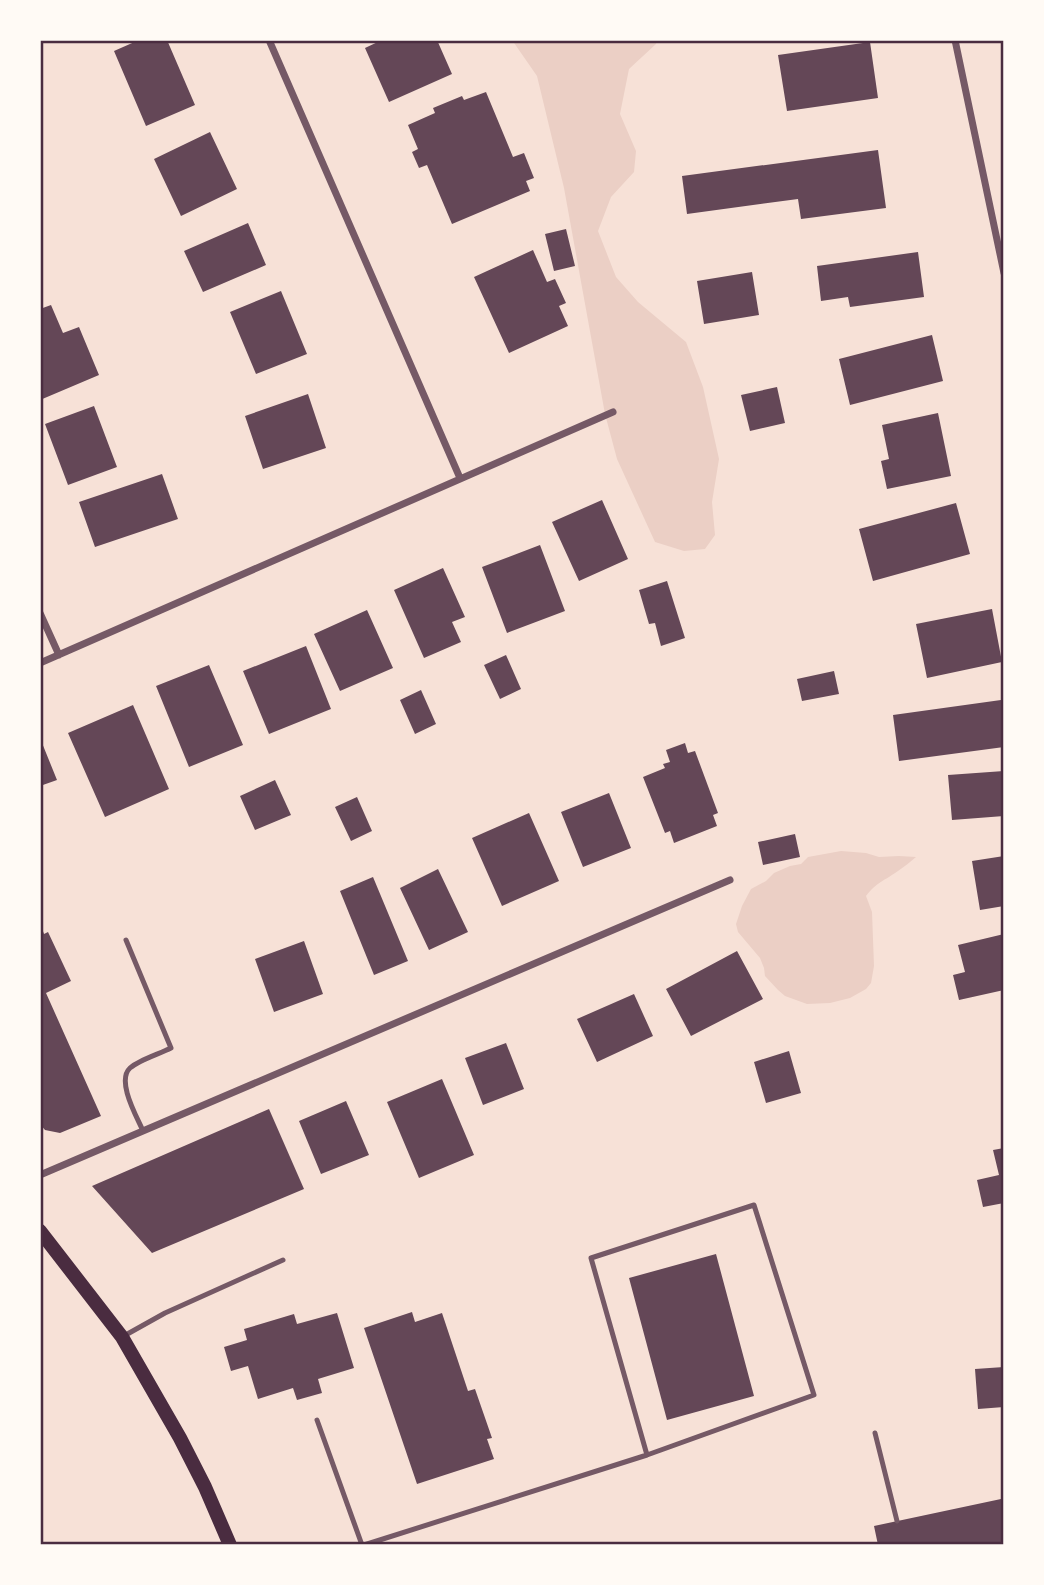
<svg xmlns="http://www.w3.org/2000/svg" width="1044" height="1585" font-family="Karla,sans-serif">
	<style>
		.green { fill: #ebcfc5 }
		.building { fill: #644757 }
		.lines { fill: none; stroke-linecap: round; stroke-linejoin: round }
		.service { stroke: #755966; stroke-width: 5 }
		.minor { stroke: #755966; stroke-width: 7 }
		.secondary { stroke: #4a2c40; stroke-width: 14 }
		.neatline { fill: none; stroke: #4a2c40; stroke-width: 2.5 }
	</style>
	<rect width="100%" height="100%" fill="#f7e1d7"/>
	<path class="green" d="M 512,40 L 657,40 L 656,44 L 629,69 L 620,114 L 636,151 L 634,172 L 611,197 L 598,231 L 616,277 L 638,302 L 686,342 L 703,387 L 719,459 L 712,502 L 715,535 L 705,549 L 684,551 L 655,542 L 617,459 L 605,414 L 564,188 L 537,76 Z
		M 841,851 L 866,853 L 879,857 L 899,856 L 916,857 C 910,862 904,867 898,871 C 884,881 877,882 866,896 L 872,912 L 874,966 L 871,983 L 866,989 L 850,998 L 830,1003 L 807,1004 L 785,996 L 778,990 L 765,976 L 764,968 L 760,958 L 738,932 L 736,924 L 742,906 L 751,889 L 766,881 L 774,873 L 790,866 L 801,864 L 808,857 Z"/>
	<path class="building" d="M 139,40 L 167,40 L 195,105 L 146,126 L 114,51 Z
		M 382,40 L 437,40 L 452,74 L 389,102 L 365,48 Z
		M 870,42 L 878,98 L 787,111 L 778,55 Z
		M 486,92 L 513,157 L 524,153 L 534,178 L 526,181 L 530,191 L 452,224 L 427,165 L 419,168 L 412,152 L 418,149 L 408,125 L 435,113 L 433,108 L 462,96 L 464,100 Z
		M 210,132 L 237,189 L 181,216 L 154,159 Z
		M 878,150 L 886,208 L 801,219 L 798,199 L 687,214 L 682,176 Z
		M 248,223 L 266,265 L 203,292 L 184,251 Z
		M 566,229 L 575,266 L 554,271 L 545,234 Z
		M 533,250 L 547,282 L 555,279 L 566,303 L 559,306 L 568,326 L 509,353 L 474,277 Z
		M 918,252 L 924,297 L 850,307 L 848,297 L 821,301 L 817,266 Z
		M 752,272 L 759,315 L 704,324 L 697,281 Z
		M 281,291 L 307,354 L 256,374 L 230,312 Z
		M 51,305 L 63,333 L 79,327 L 99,375 L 40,400 L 40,309 Z
		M 932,335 L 943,381 L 850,405 L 839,359 Z
		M 777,387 L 785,423 L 750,431 L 741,395 Z
		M 308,394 L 326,448 L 263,469 L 245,416 Z
		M 94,406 L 117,467 L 68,485 L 45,424 Z
		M 938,413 L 951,476 L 887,489 L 881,461 L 889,459 L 882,425 Z
		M 162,474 L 178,519 L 95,547 L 79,502 Z
		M 602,500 L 628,559 L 579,581 L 552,522 Z
		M 956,503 L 970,554 L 873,581 L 859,529 Z
		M 540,545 L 565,611 L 507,633 L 482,567 Z
		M 443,568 L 465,617 L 452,622 L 461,642 L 424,658 L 394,590 Z
		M 667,581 L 685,638 L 661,646 L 655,623 L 649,624 L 639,590 Z
		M 992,609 L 1002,662 L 927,678 L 916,624 Z
		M 367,610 L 393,668 L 340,691 L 314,634 Z
		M 306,646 L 331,709 L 269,734 L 243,671 Z
		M 506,655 L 521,689 L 500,699 L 484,665 Z
		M 209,665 L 243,745 L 189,767 L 156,686 Z
		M 834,671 L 839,694 L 802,701 L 797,679 Z
		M 421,690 L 436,724 L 415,734 L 400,700 Z
		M 1001,700 L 1004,721 L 1004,747 L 899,761 L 893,715 Z
		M 133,705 L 169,789 L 105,817 L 68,733 Z
		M 40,738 L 57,780 L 40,786 Z
		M 685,743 L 688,753 L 695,751 L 718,813 L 713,815 L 717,826 L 674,843 L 670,831 L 665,833 L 643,777 L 665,768 L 663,764 L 670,762 L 666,750 Z
		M 1004,771 L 1004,816 L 952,820 L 948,775 Z
		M 275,780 L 291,815 L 255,830 L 240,796 Z
		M 609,793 L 631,848 L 583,867 L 561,812 Z
		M 357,797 L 372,831 L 351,841 L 335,807 Z
		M 529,813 L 559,881 L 502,906 L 472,838 Z
		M 795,834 L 800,857 L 763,865 L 758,842 Z
		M 1004,856 L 1004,906 L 980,910 L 972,861 Z
		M 438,869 L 468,932 L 429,950 L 400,888 Z
		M 373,877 L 408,961 L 374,975 L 340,891 Z
		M 40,923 L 44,934 L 48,932 L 71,981 L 46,993 L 101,1116 L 60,1133 L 45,1130 L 40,1124 Z
		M 1004,934 L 1004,990 L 959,1000 L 953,975 L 965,972 L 958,945 Z
		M 304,941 L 323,994 L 274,1012 L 255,959 Z
		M 737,951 L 763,999 L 691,1036 L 666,989 Z
		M 634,994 L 653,1036 L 597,1062 L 577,1019 Z
		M 506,1043 L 524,1089 L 483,1105 L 465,1058 Z
		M 789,1051 L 801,1093 L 766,1103 L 754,1062 Z
		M 442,1079 L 474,1155 L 419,1178 L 387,1102 Z
		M 346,1101 L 369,1155 L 321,1174 L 299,1121 Z
		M 269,1109 L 304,1189 L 152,1253 L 92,1186 Z
		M 1004,1148 L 1004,1203 L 983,1207 L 977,1180 L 999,1175 L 993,1150 Z
		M 716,1254 L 754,1396 L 667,1420 L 629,1278 Z
		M 412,1312 L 415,1322 L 442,1313 L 468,1391 L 475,1389 L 492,1438 L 487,1439 L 494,1459 L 417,1484 L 364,1328 Z
		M 337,1313 L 354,1368 L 318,1379 L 322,1393 L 297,1400 L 293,1388 L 258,1399 L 248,1366 L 231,1371 L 224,1347 L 247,1340 L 244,1329 L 294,1314 L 297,1324 Z
		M 1004,1367 L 1004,1407 L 978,1409 L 975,1369 Z
		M 1001,1499 L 1004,1512 L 1004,1545 L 878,1545 L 874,1526 Z"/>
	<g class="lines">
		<path class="service" d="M 126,940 L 171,1048 C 159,1054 139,1060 130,1068 C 116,1081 137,1117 143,1131
			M 122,1337 L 165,1313 L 283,1260
			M 317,1420 L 362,1545
			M 875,1433 L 897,1521
			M 364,1545 L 647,1455 L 814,1395 L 754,1205 L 591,1258 L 647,1455"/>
		<path class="minor" d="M 269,40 L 460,478
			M 955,40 L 1004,273
			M 40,613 L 59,655
			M 40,663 L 613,412
			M 40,1175 L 730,880"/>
		<path class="secondary" d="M 40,1231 L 122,1337 L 180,1438 L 205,1487 L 230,1545"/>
	</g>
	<rect width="1044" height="1585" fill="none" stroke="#fffaf5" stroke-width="84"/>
	<rect x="42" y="42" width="960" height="1501" class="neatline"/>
</svg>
